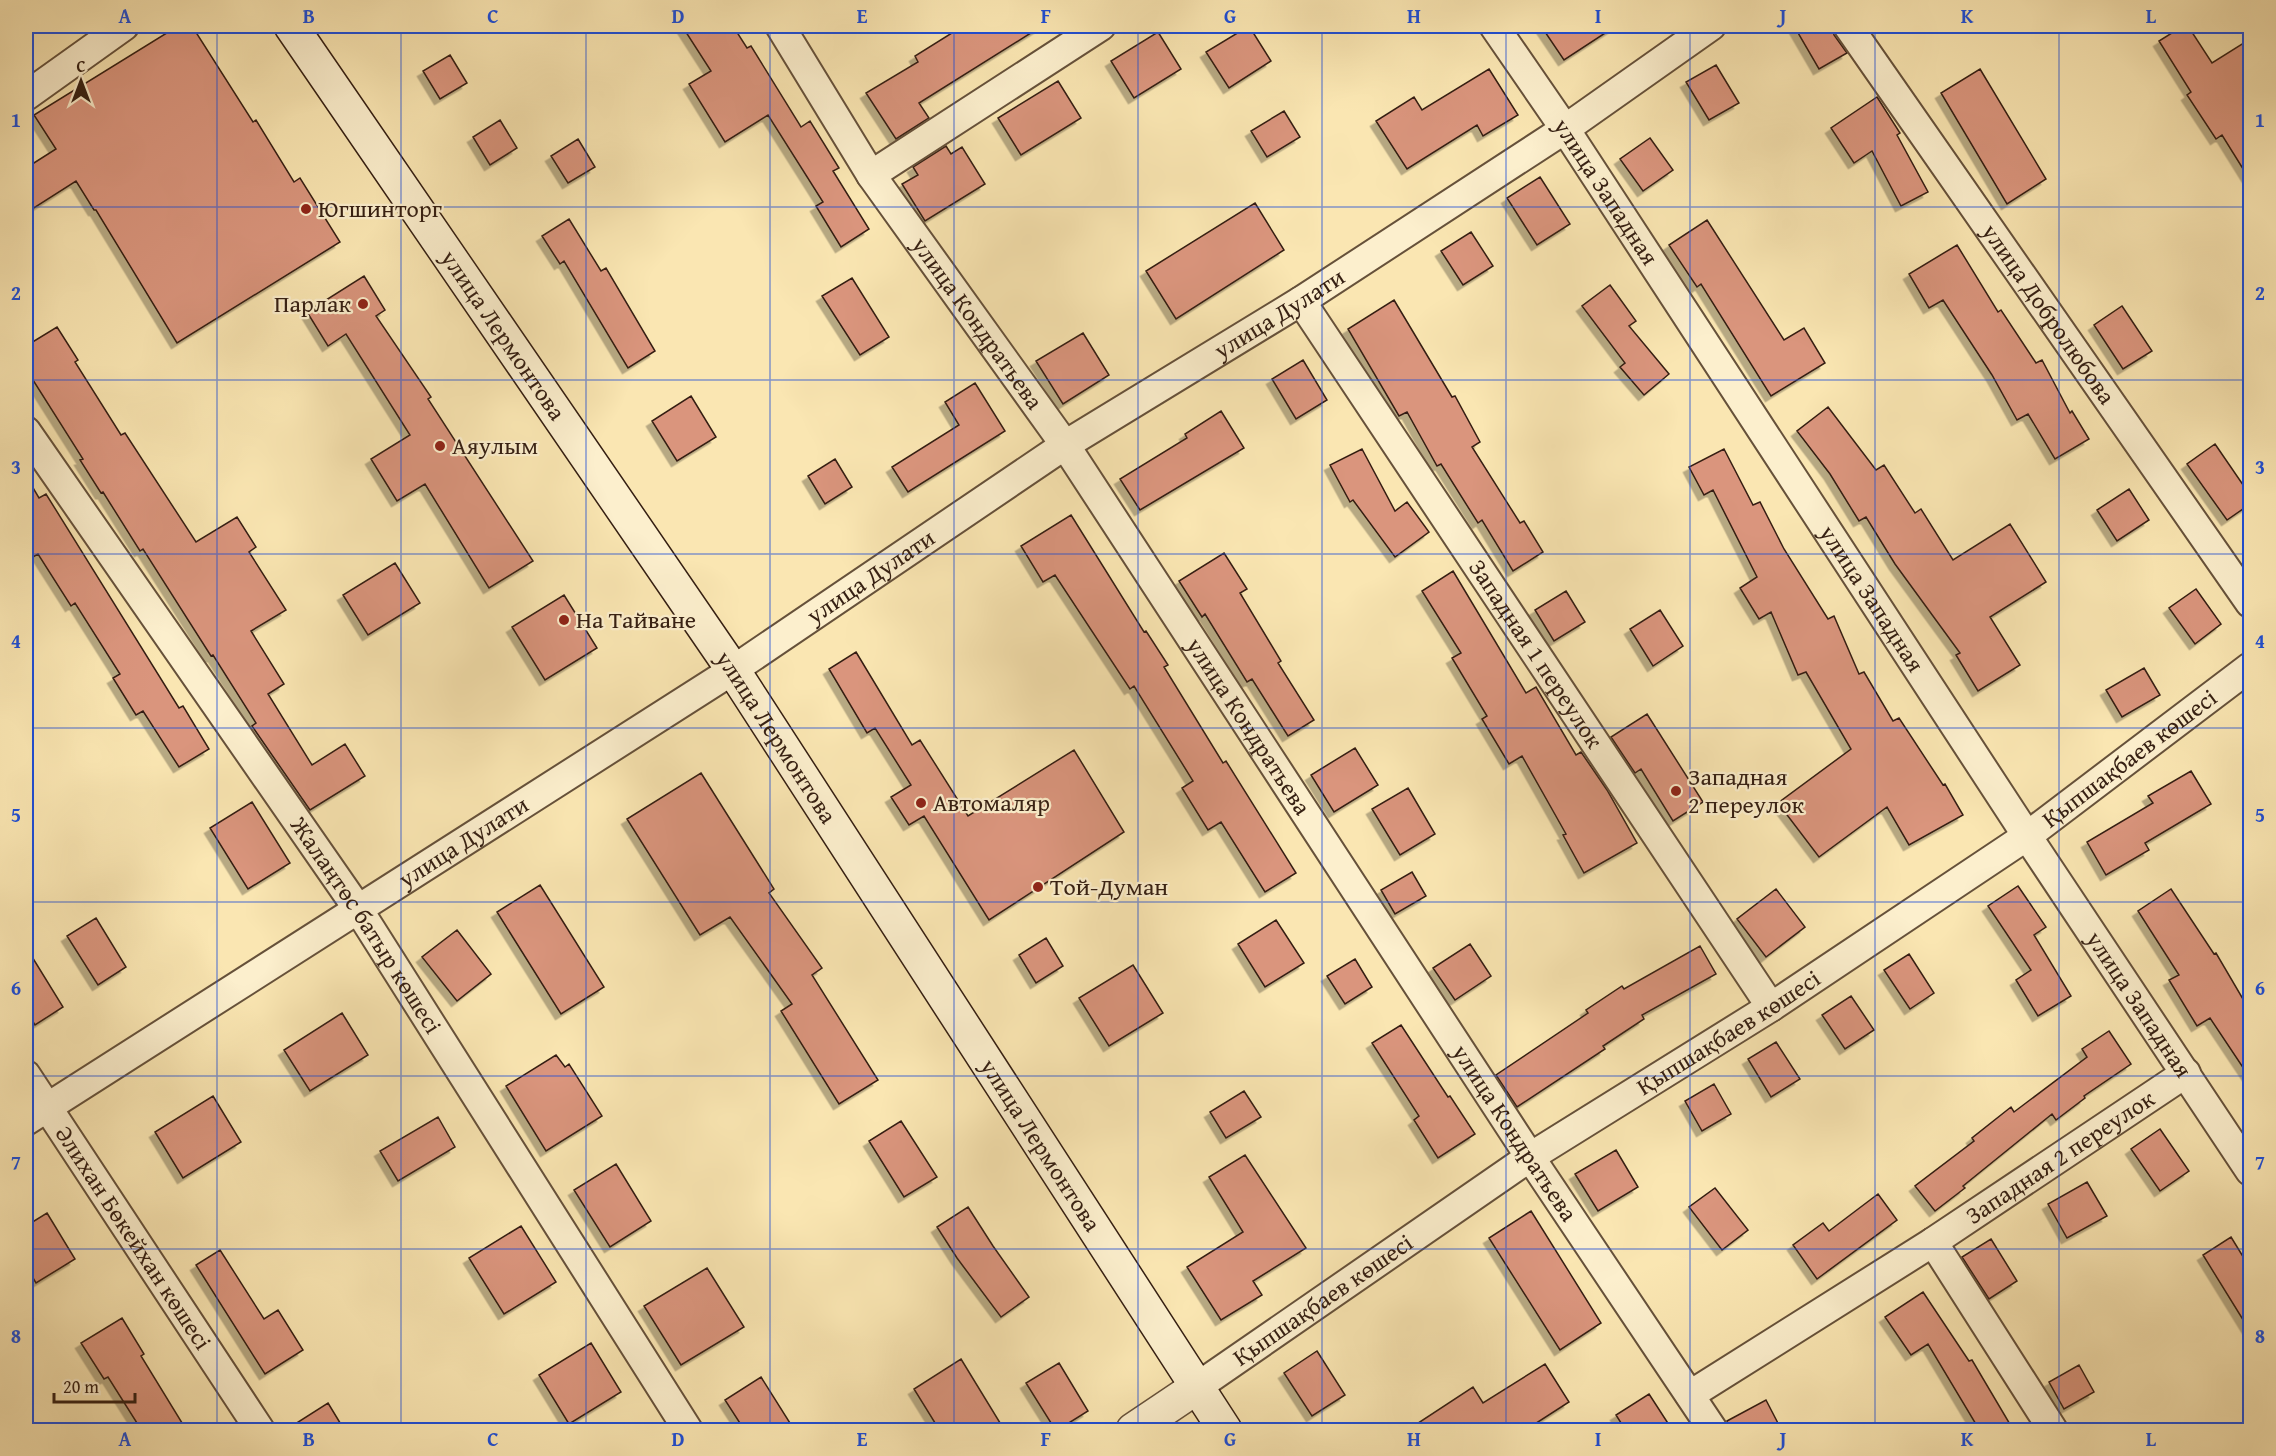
<svg xmlns="http://www.w3.org/2000/svg" width="2276" height="1456" font-family="'Gentium Book Plus',serif">
	<style>
		.building { fill: #da957d; stroke: #351f12; stroke-width: 1.5; filter: url(#shadow) }
		.lines { fill: none; stroke-linecap: round; stroke-linejoin: round }
		.minor-casing { stroke: #66513a; stroke-width: 32 }
		.tertiary-casing { stroke: #66513a; stroke-width: 36 }
		.secondary-casing { stroke: #351f12; stroke-width: 36 }
		.minor { stroke: #fcefcd; stroke-width: 28 }
		.tertiary { stroke: #fcefcd; stroke-width: 33 }
		.secondary { stroke: #fcefcd; stroke-width: 33 }
		.grid { fill: none; stroke: #1d4ed8; stroke-width: 1.5; stroke-opacity: 0.55 }
		.poi-dot { fill: #8f2418; stroke: #fcefcd; stroke-width: 2 }
		.labels { text-anchor: middle; stroke-width: 4.5; stroke-linejoin: round; paint-order: stroke }
		.street-label { font-size: 24px; fill: #351f12; stroke: #fcefcd }
		.poi-label { font-size: 24px; fill: #351f12; stroke: #fcefcd; text-anchor: start }
		.neatline { fill: none; stroke: #1d4ed8; stroke-width: 2 }
		.grid-label { font-size: 20px; text-anchor: middle; font-weight: bold; fill: #1d4ed8 }
	</style>
	<defs>
		<filter id="shadow"><feDropShadow dx="-5.5" dy="5.5" stdDeviation="0" flood-color="#0004"/></filter>
	</defs>
	<rect width="100%" height="100%" fill="#fae6b2"/>
	<filter id="stains"><feTurbulence type="fractalNoise" baseFrequency=".00333" numOctaves="4"/><feColorMatrix values="0 0 0 0 .2 0 0 0 0 .09 0 0 0 0 .02 0 0 0 .5 -.17"/></filter>
	<radialGradient id="worn" r=".72"><stop offset=".6" stop-color="#630" stop-opacity="0"/><stop offset="1" stop-color="#630" stop-opacity=".3"/></radialGradient>
	<path class="building" d="M 178,26 L 192,26 L 253,122 L 256,120 L 294,182 L 300,178 L 340,242 L 177,343 L 96,210 L 94,210 L 76,181 L 26,213 L 26,168 L 56,149 L 34,115 Z
		M 682,26 L 733,26 L 747,48 L 751,46 L 801,127 L 810,121 L 839,168 L 833,171 L 869,229 L 841,247 L 816,206 L 823,202 L 768,115 L 725,142 L 689,84 L 711,71 Z
		M 963,26 L 1042,26 L 919,103 L 929,118 L 896,139 L 866,93 L 918,62 L 915,56 Z
		M 1249,26 L 1271,61 L 1229,88 L 1206,52 Z
		M 1541,26 L 1616,26 L 1564,60 Z
		M 1794,26 L 1832,26 L 1834,35 L 1847,53 L 1819,69 Z
		M 2183,26 L 2188,26 L 2212,63 L 2250,39 L 2250,180 L 2222,135 L 2216,139 L 2187,95 L 2191,92 L 2159,41 Z
		M 1158,32 L 1181,69 L 1134,98 L 1111,61 Z
		M 450,55 L 467,83 L 440,99 L 423,71 Z
		M 1716,65 L 1739,103 L 1709,120 L 1686,82 Z
		M 1489,69 L 1518,115 L 1483,136 L 1477,125 L 1407,169 L 1376,121 L 1414,97 L 1422,110 Z
		M 1980,69 L 2046,179 L 2007,204 L 1941,93 Z
		M 1058,81 L 1081,118 L 1021,155 L 998,118 Z
		M 1877,97 L 1900,133 L 1897,135 L 1928,192 L 1901,206 L 1872,151 L 1854,163 L 1831,128 Z
		M 1284,111 L 1300,137 L 1267,157 L 1251,131 Z
		M 500,120 L 517,148 L 490,165 L 473,137 Z
		M 1650,138 L 1673,170 L 1643,191 L 1620,159 Z
		M 578,139 L 595,167 L 568,183 L 551,156 Z
		M 946,146 L 951,154 L 962,147 L 985,184 L 925,221 L 902,184 L 918,175 L 913,167 Z
		M 1540,177 L 1570,224 L 1537,245 L 1507,198 Z
		M 1255,203 L 1284,250 L 1176,319 L 1146,271 Z
		M 569,219 L 601,271 L 606,268 L 655,351 L 628,368 L 564,261 L 560,264 L 542,236 Z
		M 1707,220 L 1784,340 L 1804,328 L 1825,363 L 1771,396 L 1701,284 L 1697,287 L 1669,245 Z
		M 1471,232 L 1493,266 L 1463,285 L 1441,251 Z
		M 1957,245 L 1998,312 L 2001,310 L 2036,363 L 2042,360 L 2070,413 L 2072,411 L 2089,439 L 2055,459 L 2028,414 L 2017,420 L 1992,375 L 1943,300 L 1929,308 L 1909,274 Z
		M 364,276 L 385,310 L 376,316 L 431,397 L 428,399 L 533,561 L 489,588 L 425,484 L 397,501 L 371,459 L 410,435 L 346,334 L 328,346 L 307,312 Z
		M 852,278 L 889,337 L 860,355 L 822,296 Z
		M 1610,285 L 1636,321 L 1629,326 L 1669,374 L 1644,395 L 1620,367 L 1625,363 L 1582,306 Z
		M 1394,300 L 1452,397 L 1455,396 L 1480,442 L 1472,447 L 1520,523 L 1524,521 L 1543,552 L 1513,571 L 1482,520 L 1478,523 L 1441,464 L 1437,466 L 1407,412 L 1399,416 L 1348,329 Z
		M 2122,306 L 2152,351 L 2123,369 L 2094,325 Z
		M 57,327 L 78,360 L 75,362 L 121,435 L 125,433 L 196,542 L 237,517 L 256,547 L 249,552 L 286,610 L 251,631 L 284,684 L 268,694 L 312,765 L 345,744 L 365,776 L 310,810 L 252,726 L 256,723 L 213,655 L 211,656 L 143,549 L 140,551 L 103,492 L 101,493 L 80,460 L 83,459 L 26,369 L 26,346 Z
		M 1083,333 L 1109,375 L 1063,404 L 1036,361 Z
		M 1303,360 L 1327,400 L 1296,419 L 1272,379 Z
		M 975,383 L 1005,431 L 908,492 L 892,467 L 959,425 L 945,402 Z
		M 691,396 L 716,437 L 677,461 L 652,421 Z
		M 1828,407 L 1876,470 L 1884,465 L 1915,513 L 1921,509 L 1953,560 L 2010,524 L 2046,582 L 1990,617 L 2020,665 L 1978,691 L 1956,655 L 1960,653 L 1895,564 L 1866,517 L 1859,521 L 1830,474 L 1797,431 Z
		M 1221,411 L 1244,448 L 1140,510 L 1120,479 L 1187,438 L 1185,434 Z
		M 2215,444 L 2250,495 L 2250,504 L 2227,520 L 2187,464 Z
		M 1362,449 L 1395,511 L 1407,502 L 1429,532 L 1395,557 L 1353,500 L 1350,502 L 1330,465 Z
		M 1724,449 L 1753,505 L 1760,502 L 1784,549 L 1828,619 L 1834,616 L 1859,674 L 1864,672 L 1893,721 L 1899,718 L 1943,785 L 1945,784 L 1963,815 L 1909,845 L 1887,807 L 1819,857 L 1778,803 L 1851,749 L 1806,672 L 1798,675 L 1771,612 L 1759,619 L 1740,588 L 1757,577 L 1713,490 L 1704,495 L 1689,467 Z
		M 835,459 L 852,487 L 825,504 L 808,476 Z
		M 26,476 L 39,498 L 46,494 L 179,708 L 183,706 L 209,749 L 179,767 L 143,711 L 136,715 L 113,678 L 120,674 L 75,603 L 71,606 L 38,554 L 26,561 Z
		M 2129,489 L 2149,520 L 2117,541 L 2097,510 Z
		M 1071,515 L 1144,632 L 1146,631 L 1168,665 L 1164,667 L 1223,763 L 1226,761 L 1296,873 L 1265,892 L 1221,822 L 1208,830 L 1182,788 L 1193,781 L 1134,686 L 1130,689 L 1055,575 L 1043,582 L 1021,546 Z
		M 1224,553 L 1247,589 L 1240,593 L 1281,661 L 1278,663 L 1314,720 L 1288,736 L 1252,679 L 1247,682 L 1205,614 L 1202,617 L 1179,581 Z
		M 395,563 L 420,603 L 368,635 L 343,595 Z
		M 1453,571 L 1526,693 L 1536,687 L 1576,755 L 1581,752 L 1607,790 L 1637,843 L 1584,873 L 1563,835 L 1566,834 L 1522,756 L 1509,764 L 1482,719 L 1487,716 L 1452,658 L 1461,653 L 1422,591 Z
		M 2196,589 L 2221,624 L 2195,644 L 2169,608 Z
		M 1566,591 L 1585,622 L 1554,641 L 1535,610 Z
		M 564,595 L 597,648 L 545,680 L 512,627 Z
		M 1660,610 L 1683,646 L 1653,666 L 1630,629 Z
		M 856,652 L 912,745 L 920,740 L 968,816 L 1074,750 L 1124,832 L 989,920 L 924,816 L 909,825 L 891,797 L 911,785 L 875,728 L 867,733 L 829,669 Z
		M 2144,668 L 2160,695 L 2122,717 L 2106,690 Z
		M 1647,714 L 1703,802 L 1673,821 L 1641,769 L 1635,773 L 1611,737 Z
		M 1355,748 L 1378,785 L 1334,812 L 1311,775 Z
		M 2191,771 L 2211,804 L 2145,843 L 2149,850 L 2106,875 L 2087,842 L 2153,803 L 2148,796 Z
		M 701,773 L 774,889 L 769,893 L 822,968 L 812,975 L 878,1080 L 839,1104 L 781,1011 L 792,1004 L 730,917 L 700,935 L 627,819 Z
		M 1408,788 L 1435,834 L 1400,855 L 1372,809 Z
		M 252,802 L 290,863 L 248,889 L 210,828 Z
		M 1412,872 L 1426,896 L 1395,914 L 1381,890 Z
		M 540,885 L 604,987 L 561,1014 L 497,912 Z
		M 2018,886 L 2046,927 L 2034,935 L 2071,996 L 2038,1016 L 2016,980 L 2031,970 L 1988,906 Z
		M 1776,889 L 1805,927 L 1766,957 L 1737,919 Z
		M 2171,889 L 2214,954 L 2216,953 L 2250,1011 L 2250,1078 L 2210,1018 L 2197,1026 L 2169,980 L 2179,975 L 2138,911 Z
		M 96,918 L 126,967 L 98,985 L 67,936 Z
		M 1276,920 L 1304,963 L 1265,987 L 1238,944 Z
		M 457,930 L 491,974 L 457,1001 L 422,957 Z
		M 1046,938 L 1063,966 L 1036,983 L 1019,955 Z
		M 1470,944 L 1491,976 L 1455,1000 L 1433,968 Z
		M 1700,946 L 1716,974 L 1642,1015 L 1644,1019 L 1603,1046 L 1605,1049 L 1517,1107 L 1496,1075 L 1588,1013 L 1586,1010 L 1622,986 L 1624,989 Z
		M 26,947 L 63,1007 L 35,1025 L 26,1009 Z
		M 1909,954 L 1934,993 L 1910,1009 L 1884,970 Z
		M 1355,959 L 1372,987 L 1345,1004 L 1327,976 Z
		M 1133,965 L 1163,1013 L 1109,1046 L 1079,998 Z
		M 1851,996 L 1874,1030 L 1845,1049 L 1822,1015 Z
		M 342,1013 L 368,1055 L 310,1091 L 284,1050 Z
		M 1401,1025 L 1448,1097 L 1450,1096 L 1475,1134 L 1438,1158 L 1414,1120 L 1419,1116 L 1372,1043 Z
		M 2109,1031 L 2131,1064 L 2084,1096 L 2085,1098 L 2056,1120 L 2052,1114 L 1963,1186 L 1965,1188 L 1935,1211 L 1915,1186 L 1974,1141 L 1972,1138 L 2011,1107 L 2014,1112 L 2087,1057 L 2082,1049 Z
		M 1776,1042 L 1800,1079 L 1771,1097 L 1748,1059 Z
		M 556,1055 L 565,1067 L 569,1064 L 602,1116 L 546,1151 L 506,1086 Z
		M 1714,1084 L 1731,1114 L 1702,1131 L 1685,1101 Z
		M 1244,1091 L 1261,1117 L 1226,1138 L 1210,1112 Z
		M 213,1096 L 241,1142 L 183,1178 L 155,1132 Z
		M 438,1117 L 455,1147 L 398,1181 L 380,1151 Z
		M 901,1121 L 937,1177 L 904,1197 L 869,1141 Z
		M 2160,1129 L 2189,1171 L 2160,1191 L 2131,1149 Z
		M 1616,1150 L 1638,1187 L 1598,1211 L 1575,1174 Z
		M 1245,1155 L 1306,1248 L 1253,1281 L 1262,1295 L 1221,1320 L 1187,1267 L 1243,1232 L 1209,1177 Z
		M 616,1164 L 651,1221 L 610,1247 L 574,1190 Z
		M 2087,1182 L 2107,1216 L 2067,1238 L 2048,1204 Z
		M 1715,1188 L 1748,1230 L 1722,1250 L 1689,1207 Z
		M 1878,1194 L 1897,1220 L 1817,1279 L 1793,1245 L 1823,1223 L 1829,1231 Z
		M 968,1207 L 993,1246 L 1029,1297 L 1001,1317 L 957,1258 L 937,1227 Z
		M 1531,1211 L 1601,1323 L 1560,1350 L 1489,1238 Z
		M 47,1213 L 75,1259 L 36,1283 L 26,1266 L 26,1226 Z
		M 521,1226 L 556,1282 L 504,1314 L 469,1258 Z
		M 2231,1237 L 2250,1268 L 2250,1331 L 2203,1255 Z
		M 1991,1239 L 2017,1281 L 1989,1299 L 1962,1257 Z
		M 220,1250 L 264,1319 L 278,1310 L 303,1350 L 265,1374 L 196,1265 Z
		M 707,1268 L 744,1327 L 681,1365 L 644,1306 Z
		M 1923,1292 L 1969,1361 L 1972,1360 L 2014,1431 L 1980,1431 L 1928,1344 L 1911,1355 L 1885,1317 Z
		M 122,1318 L 144,1354 L 141,1356 L 187,1431 L 142,1431 L 108,1377 L 104,1379 L 81,1343 Z
		M 591,1343 L 621,1392 L 569,1424 L 539,1375 Z
		M 1317,1351 L 1345,1395 L 1312,1416 L 1284,1373 Z
		M 961,1359 L 1005,1431 L 940,1431 L 914,1389 Z
		M 1059,1363 L 1088,1411 L 1056,1431 L 1026,1383 Z
		M 1545,1364 L 1569,1402 L 1524,1431 L 1406,1431 L 1473,1387 L 1483,1403 Z
		M 2079,1365 L 2094,1392 L 2064,1409 L 2049,1382 Z
		M 761,1377 L 795,1431 L 745,1431 L 725,1400 Z
		M 1649,1394 L 1673,1431 L 1626,1431 L 1616,1415 Z
		M 1766,1400 L 1782,1431 L 1729,1431 L 1727,1421 Z
		M 328,1403 L 345,1431 L 284,1431 Z"/>
	<g class="lines">
		<g class="minor-casing">
			<g id="minor">
				<path id="s1" d="M 780,26 L 871,175 L 1065,445 L 1530,1157 L 1713,1430"/>
				<path id="s2" d="M 1494,26 L 1565,129 L 2027,836 L 2250,1171"/>
				<path id="s3" d="M 1848,26 L 2250,603"/>
				<path d="M 26,96 L 124,26"/>
				<path d="M 871,175 L 1101,26"/>
				<path id="s4" d="M 1301,301 L 1771,1007"/>
				<path id="s5" d="M 26,431 L 358,909 L 688,1430"/>
				<path id="s6" d="M 26,1075 L 260,1430"/>
				<path id="s7" d="M 26,1121 L 733,670 L 1065,445 L 1301,301 L 1565,129 L 1711,26"/>
				<path d="M 1933,1242 L 2053,1430"/>
				<path id="s8" d="M 1197,1387 L 1530,1157 L 1771,1007 L 2027,836 L 2250,667"/>
				<path id="s9" d="M 1690,1395 L 1933,1242 L 2186,1073"/>
			</g>
		</g>
		<g class="tertiary-casing">
			<path id="tertiary" d="M 1133,1430 L 1197,1387"/>
		</g>
		<g class="secondary-casing">
			<g id="secondary">
				<path id="s10" d="M 291,26 L 733,670 L 1225,1430"/>
			</g>
		</g>
		<use href="#minor" class="minor"/>
		<use href="#tertiary" class="tertiary"/>
		<use href="#secondary" class="secondary"/>
	</g>
	<path class="grid" d="M 217,26 L 217,1430M 401,26 L 401,1430M 586,26 L 586,1430M 770,26 L 770,1430M 954,26 L 954,1430M 1138,26 L 1138,1430M 1322,26 L 1322,1430M 1506,26 L 1506,1430M 1690,26 L 1690,1430M 1875,26 L 1875,1430M 2059,26 L 2059,1430M 26,207 L 2250,207M 26,380 L 2250,380M 26,554 L 2250,554M 26,728 L 2250,728M 26,902 L 2250,902M 26,1076 L 2250,1076M 26,1249 L 2250,1249"/>
	<g class="poi-dot">
		<circle cx="306" cy="209" r="6"/>
		<circle cx="363" cy="304" r="6"/>
		<circle cx="440" cy="446" r="6"/>
		<circle cx="564" cy="620" r="6"/>
		<circle cx="1676" cy="791" r="6"/>
		<circle cx="921" cy="803" r="6"/>
		<circle cx="1038" cy="887" r="6"/>
	</g>
	<g class="labels">
		<g class="street-label">
			<text dy="8" stroke="none"><textPath href="#s2" startOffset="200">улица Западная</textPath></text>
			<text dy="8" stroke="none"><textPath href="#s7" startOffset="1491">улица Дулати</textPath></text>
			<text dy="8" stroke="none"><textPath href="#s3" startOffset="351">улица Добролюбова</textPath></text>
			<text dy="8" stroke="none"><textPath href="#s1" startOffset="357">улица Кондратьева</textPath></text>
			<text dy="8" stroke="none"><textPath href="#s10" startOffset="375">улица Лермонтова</textPath></text>
			<text dy="8" stroke="none"><textPath href="#s7" startOffset="1005">улица Дулати</textPath></text>
			<text dy="8" stroke="none"><textPath href="#s2" startOffset="686">улица Западная</textPath></text>
			<text dy="8" stroke="none"><textPath href="#s4" startOffset="424">Западная 1 переулок</textPath></text>
			<text dy="8" stroke="none"><textPath href="#s1" startOffset="843">улица Кондратьева</textPath></text>
			<text dy="8" stroke="none"><textPath href="#s10" startOffset="861">улица Лермонтова</textPath></text>
			<text dy="8" stroke="none"><textPath href="#s8" startOffset="1125">Қыпшақбаев көшесі</textPath></text>
			<text dy="8" stroke="none"><textPath href="#s7" startOffset="519">улица Дулати</textPath></text>
			<text dy="8" stroke="none"><textPath href="#s5" startOffset="600">Жалаңтөс батыр көшесі</textPath></text>
			<text dy="8" stroke="none"><textPath href="#s2" startOffset="1172">улица Западная</textPath></text>
			<text dy="8" stroke="none"><textPath href="#s8" startOffset="639">Қыпшақбаев көшесі</textPath></text>
			<text dy="8" stroke="none"><textPath href="#s1" startOffset="1329">улица Кондратьева</textPath></text>
			<text dy="8" stroke="none"><textPath href="#s10" startOffset="1347">улица Лермонтова</textPath></text>
			<text dy="8" stroke="none"><textPath href="#s9" startOffset="440">Западная 2 переулок</textPath></text>
			<text dy="8" stroke="none"><textPath href="#s6" startOffset="195">Әлихан Бөкейхан көшесі</textPath></text>
			<text dy="8" stroke="none"><textPath href="#s8" startOffset="153">Қыпшақбаев көшесі</textPath></text>
		</g>
		<g class="poi-label">
			<text x="318" y="217">Югшинторг</text>
			<text x="351" y="312" text-anchor="end">Парлак</text>
			<text x="452" y="454">Аяулым</text>
			<text x="576" y="628">На Тайване</text>
			<text x="1688" y="785">Западная<tspan x="1688" dy="28">2 переулок</tspan></text>
			<text x="933" y="811">Автомаляр</text>
			<text x="1050" y="895">Той-Думан</text>
		</g>
	</g>
	<rect width="2276" height="1456" fill="none" stroke="#fae6b2" stroke-width="66"/>
	<g transform="translate(81 81)" stroke="#fcefcd" stroke-width="4.5" paint-order="stroke">
	<path d="M0-4.5L10 22L0 15L-10 22Z" fill="#351f12"/>
	<text y="-9" font-size="16" font-weight="bold" text-anchor="middle" fill="#351f12">С</text>
	</g>
	<path d="M54 1393v9h81v-9" fill="none" stroke="#351f12" stroke-width="3"/>
	<text x="63" y="1393" font-size="18" fill="#351f12" stroke="#fcefcd" stroke-width="4.5" paint-order="stroke">20 m</text>
	<rect x="33" y="33" width="2210" height="1390" class="neatline"/>
	<g class="grid-label">
		<text x="125" y="23">A</text>
		<text x="309" y="23">B</text>
		<text x="493" y="23">C</text>
		<text x="678" y="23">D</text>
		<text x="862" y="23">E</text>
		<text x="1046" y="23">F</text>
		<text x="1230" y="23">G</text>
		<text x="1414" y="23">H</text>
		<text x="1598" y="23">I</text>
		<text x="1783" y="23">J</text>
		<text x="1967" y="23">K</text>
		<text x="2151" y="23">L</text>
		<text x="16" y="127">1</text>
		<text x="2260" y="127">1</text>
		<text x="16" y="300">2</text>
		<text x="2260" y="300">2</text>
		<text x="16" y="474">3</text>
		<text x="2260" y="474">3</text>
		<text x="16" y="648">4</text>
		<text x="2260" y="648">4</text>
		<text x="16" y="822">5</text>
		<text x="2260" y="822">5</text>
		<text x="16" y="995">6</text>
		<text x="2260" y="995">6</text>
		<text x="16" y="1169">7</text>
		<text x="2260" y="1169">7</text>
		<text x="16" y="1343">8</text>
		<text x="2260" y="1343">8</text>
		<text x="125" y="1446">A</text>
		<text x="309" y="1446">B</text>
		<text x="493" y="1446">C</text>
		<text x="678" y="1446">D</text>
		<text x="862" y="1446">E</text>
		<text x="1046" y="1446">F</text>
		<text x="1230" y="1446">G</text>
		<text x="1414" y="1446">H</text>
		<text x="1598" y="1446">I</text>
		<text x="1783" y="1446">J</text>
		<text x="1967" y="1446">K</text>
		<text x="2151" y="1446">L</text>
	</g>
	<rect width="100%" height="100%" filter="url(#stains)"/>
	<rect width="100%" height="100%" fill="url(#worn)"/>
</svg>
